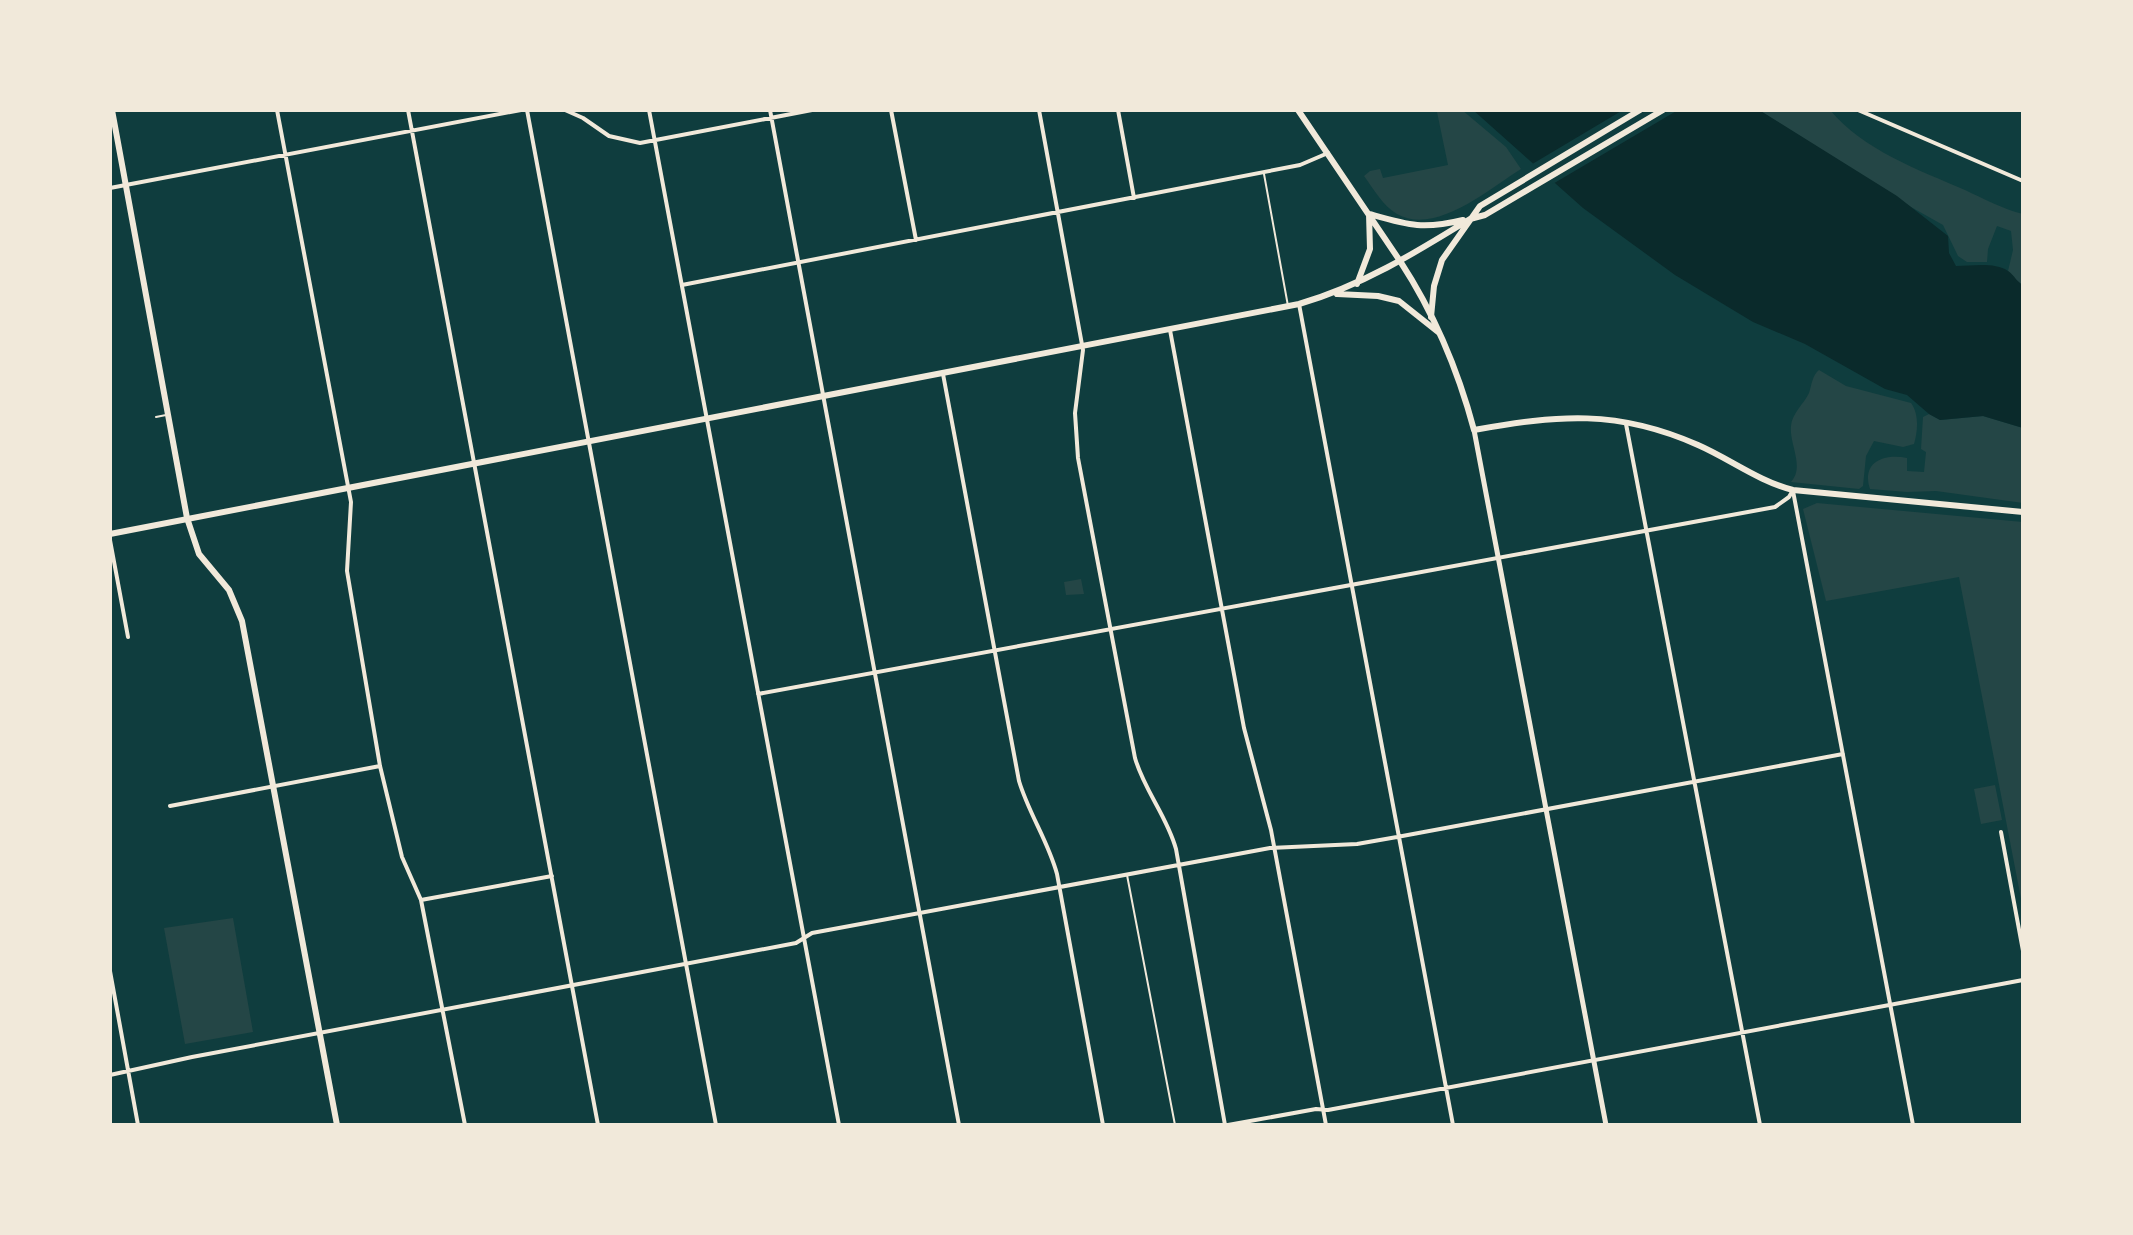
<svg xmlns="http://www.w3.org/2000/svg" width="2133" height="1235" font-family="Barlow,sans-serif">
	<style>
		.green { fill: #244646 }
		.water { fill: #0a2a2b }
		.pier { fill: #0f3d3e }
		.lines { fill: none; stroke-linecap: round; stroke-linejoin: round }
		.service { stroke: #f1e9da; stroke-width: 2 }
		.minor { stroke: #f1e9da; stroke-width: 4 }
		.tertiary { stroke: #f1e9da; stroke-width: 5 }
		.secondary { stroke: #f1e9da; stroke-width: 6 }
		.primary { stroke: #f1e9da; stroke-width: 6 }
	</style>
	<rect width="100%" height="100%" fill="#0f3d3e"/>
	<path class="green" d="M 1433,110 L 1462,110 L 1506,147 L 1521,169 C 1489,189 1435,236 1397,214 C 1383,206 1373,188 1364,176 L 1370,171 L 1380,169 L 1383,178 L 1448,165 L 1437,112 Z
		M 1759,110 L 1830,110 C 1863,150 1919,170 1965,190 C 1984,199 2003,209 2023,214 L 2023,285 L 2016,281 L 2008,271 L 2013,250 L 2011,231 L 1997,226 L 1988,249 L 1987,262 L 1967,262 L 1958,256 L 1943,225 L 1911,207 Z
		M 1819,370 L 1846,386 L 1911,403 C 1919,414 1918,430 1914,444 L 1903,447 L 1874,441 L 1866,456 L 1863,486 L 1859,489 L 1791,482 C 1805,467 1789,444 1791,426 C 1792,413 1804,404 1809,393 C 1812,384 1812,376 1819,370 Z
		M 1929,414 L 1940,420 L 1983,416 L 2023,428 L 2023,503 L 1936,491 L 1907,492 L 1870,489 C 1861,462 1884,453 1907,458 L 1907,471 L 1924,472 L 1926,452 L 1921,449 L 1923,417 Z
		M 1817,503 L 2023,522 L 2023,909 L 1959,577 L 1826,601 L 1803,509 Z
		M 1081,579 L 1084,594 L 1066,595 L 1064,582 Z
		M 1995,785 L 2002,820 L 1981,824 L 1974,789 Z
		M 233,918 L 253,1032 L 185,1044 L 164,928 Z"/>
	<path class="water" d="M 1473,110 L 1759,110 L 1897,196 L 1948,236 L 1949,253 L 1956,266 C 1972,266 1995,262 2008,271 C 2015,276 2016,281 2023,285 L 2023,428 L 1983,416 L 1940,420 L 1929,414 L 1907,395 L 1885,389 L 1805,344 L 1753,322 L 1675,275 L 1583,208 Z"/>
	<path class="pier" d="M 1623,110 L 1678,110 L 1551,185 L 1529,166 Z"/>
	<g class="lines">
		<path class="service" d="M 1264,174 L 1288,306
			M 156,417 L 166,415
			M 1127,875 L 1175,1125"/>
		<path class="minor" d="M 277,110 L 351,502 L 347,571 L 380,766 L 402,857 L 421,900 L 465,1125
			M 408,110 L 598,1125
			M 527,110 L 716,1125
			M 565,110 L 583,118 L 609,136 L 640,143 L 812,110
			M 649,110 L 839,1125
			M 770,110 L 959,1125
			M 891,110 L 916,240
			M 1039,110 L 1083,350 L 1075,413 L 1078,458 L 1135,758 C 1144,790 1167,816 1176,849 L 1225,1125
			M 1118,110 L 1134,198
			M 1858,110 L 2023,181
			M 110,188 L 521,110
			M 682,285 L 1300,165 L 1328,153
			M 1299,304 L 1453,1125
			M 1170,330 L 1244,728 L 1271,830 L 1326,1125
			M 943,374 L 1019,781 C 1029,814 1048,841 1057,874 L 1103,1125
			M 1626,424 L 1760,1125
			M 1793,491 L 1913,1125
			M 110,540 L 128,637
			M 758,694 L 1775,507 L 1789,497 L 1793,490
			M 170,806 L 380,766
			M 2001,832 L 2023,951
			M 421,900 L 552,876
			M 110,971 L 138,1125
			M 110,1075 L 192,1057 L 796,943 L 812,933 L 1270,848 L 1357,844 L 1397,837 L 1843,754
			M 1228,1125 L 1316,1109 L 1328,1110 L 2023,980"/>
		<path class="tertiary" d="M 1474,430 L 1606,1125"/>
		<path class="secondary" d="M 112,110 L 187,518 L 199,554 L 229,590 L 242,621 L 337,1125
			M 1400,261 C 1434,313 1458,370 1474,430 C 1558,415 1617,409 1698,445 C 1730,459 1758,481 1793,490 L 2023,512"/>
		<path class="primary" d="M 1298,110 L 1400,261
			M 1369,214 C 1408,225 1422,230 1463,220
			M 1357,284 L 1370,249 L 1369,214
			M 1337,294 L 1378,296 L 1399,301 L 1438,332
			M 1431,317 L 1434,286 L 1442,260 L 1480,206 L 1640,110
			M 110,534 L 1299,304 C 1361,286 1415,253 1470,219 L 1485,215 L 1663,110"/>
	</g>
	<rect width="2133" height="1235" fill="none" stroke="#f1e9da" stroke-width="224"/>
</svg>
